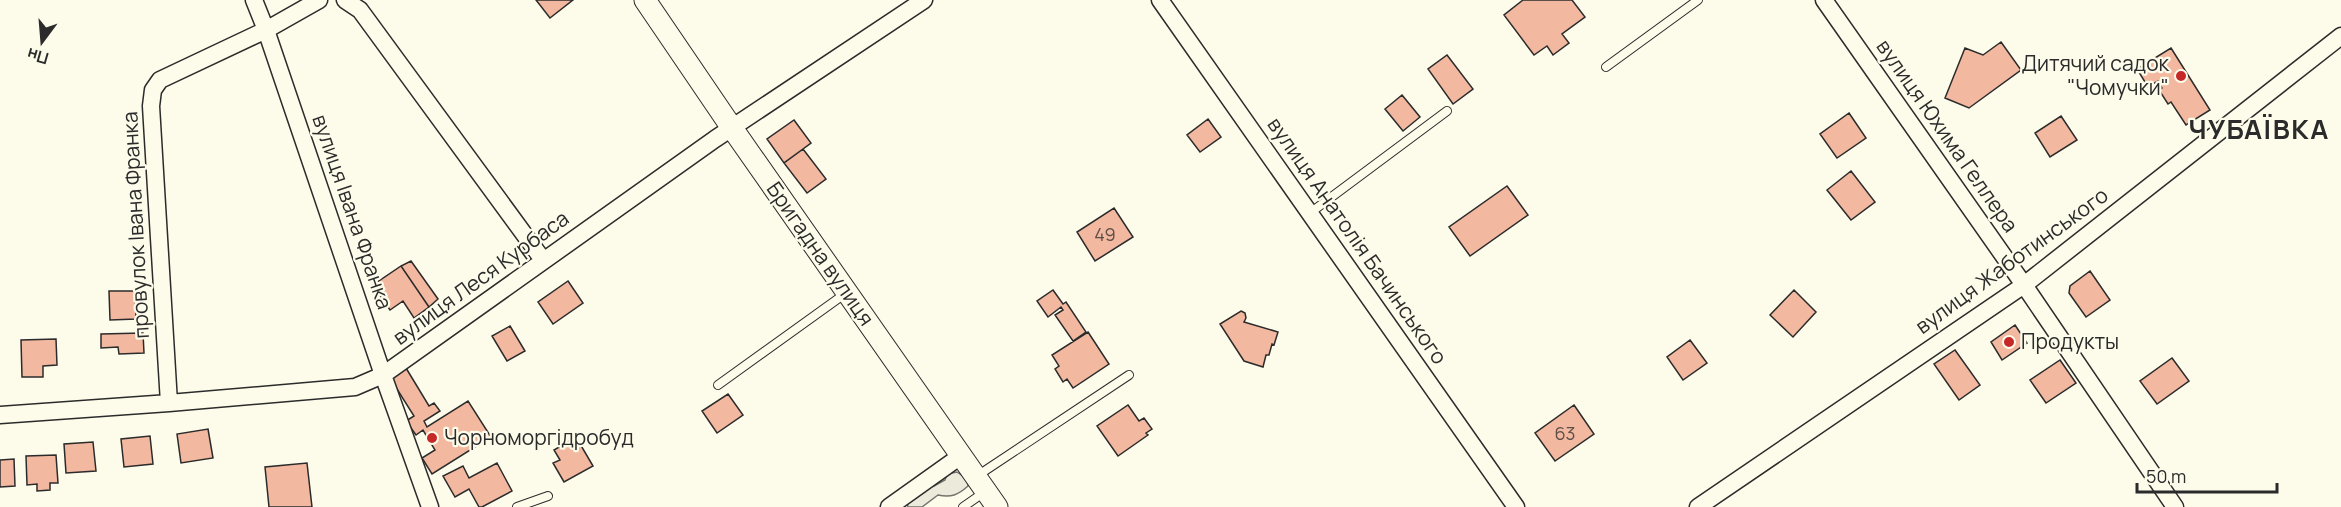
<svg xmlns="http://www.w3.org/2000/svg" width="2341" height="507" font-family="Manrope,sans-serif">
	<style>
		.green { fill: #ecebdb; stroke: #74746e; stroke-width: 1.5 }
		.building { fill: #f2b8a0; stroke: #2b2b2b; stroke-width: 1.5 }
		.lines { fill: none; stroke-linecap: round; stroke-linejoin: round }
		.service-casing { stroke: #2b2b2b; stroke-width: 10 }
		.minor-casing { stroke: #2b2b2b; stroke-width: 19 }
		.tertiary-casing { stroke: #2b2b2b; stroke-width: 23 }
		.service { stroke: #fdfbea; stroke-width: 8 }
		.minor { stroke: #fdfbea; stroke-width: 16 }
		.tertiary { stroke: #fdfbea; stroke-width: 21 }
		.poi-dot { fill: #c62828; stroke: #fdfbea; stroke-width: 2 }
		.labels { text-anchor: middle; stroke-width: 4.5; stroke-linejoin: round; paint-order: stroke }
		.number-label { font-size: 18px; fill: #5d4e48 }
		.poi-label { font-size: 21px; fill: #2b2b2b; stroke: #fdfbea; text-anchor: start }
		.street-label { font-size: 21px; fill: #2b2b2b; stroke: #fdfbea }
		.district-label { font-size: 27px; font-weight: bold; letter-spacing: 1.5px; fill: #2b2b2b; stroke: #fdfbea }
	</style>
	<rect width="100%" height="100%" fill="#fdfbea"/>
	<path class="green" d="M 957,472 L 967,479 L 968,486 C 958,495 951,498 938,495 L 922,507 L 908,507 L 906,498 L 930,481 L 934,486 L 945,480 L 947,474 Z"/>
	<path class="building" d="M 536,0 L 573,0 L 550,18 Z
		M 1523,0 L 1572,0 L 1585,17 L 1562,34 L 1569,43 L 1553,55 L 1547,46 L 1534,55 L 1504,15 Z
		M 2001,42 L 2021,70 L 1969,108 L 1945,98 L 1965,48 L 1983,55 Z
		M 2171,48 L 2210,110 L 2186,125 L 2171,102 L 2168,104 L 2159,90 L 2162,88 L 2158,81 L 2148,87 L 2137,69 Z
		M 1447,55 L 1473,89 L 1453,104 L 1428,69 Z
		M 1402,95 L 1420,117 L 1403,131 L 1385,109 Z
		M 1849,113 L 1866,138 L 1837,158 L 1820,134 Z
		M 2061,116 L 2077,140 L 2050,157 L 2035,133 Z
		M 1208,119 L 1221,137 L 1200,152 L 1187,135 Z
		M 794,120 L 811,143 L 784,163 L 767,139 Z
		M 803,149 L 826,179 L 807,193 L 784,163 Z
		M 1851,171 L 1875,202 L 1851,220 L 1827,190 Z
		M 1507,186 L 1528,215 L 1470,256 L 1449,227 Z
		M 1114,208 L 1133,237 L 1095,261 L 1077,232 Z
		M 411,261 L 438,299 L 429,307 L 401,266 Z
		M 401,266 L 429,307 L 414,318 L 403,301 L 390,310 L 373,285 Z
		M 2090,271 L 2110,300 L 2086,317 L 2069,293 L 2070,286 Z
		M 568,281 L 583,303 L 553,324 L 538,302 Z
		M 1053,290 L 1063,304 L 1066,302 L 1086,332 L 1073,341 L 1055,315 L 1063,310 L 1061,307 L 1048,317 L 1037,301 Z
		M 1794,290 L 1816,312 L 1793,337 L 1770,315 Z
		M 109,291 L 135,291 L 136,319 L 110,320 Z
		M 1241,311 L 1245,313 L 1246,318 L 1244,322 L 1278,332 L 1274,345 L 1272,344 L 1269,355 L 1266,355 L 1263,367 L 1244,361 L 1220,324 Z
		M 2015,325 L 2027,343 L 2002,360 L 1991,342 Z
		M 510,326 L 525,351 L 507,361 L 492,336 Z
		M 1088,332 L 1109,364 L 1073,388 L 1067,379 L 1063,382 L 1055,369 L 1059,366 L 1052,355 Z
		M 143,333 L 144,353 L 119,354 L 118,347 L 101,348 L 101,334 Z
		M 56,339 L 57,365 L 43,366 L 43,377 L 22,377 L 21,340 Z
		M 1690,340 L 1707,363 L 1683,380 L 1667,357 Z
		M 1955,350 L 1980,385 L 1959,400 L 1934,364 Z
		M 2172,358 L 2189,381 L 2157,404 L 2140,381 Z
		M 2060,360 L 2076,383 L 2046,403 L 2030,380 Z
		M 406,368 L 429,406 L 434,403 L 440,411 L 424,421 L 427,427 L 468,401 L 491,437 L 432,474 L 422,458 L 435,450 L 423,430 L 416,435 L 406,421 L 414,416 L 390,378 Z
		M 728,394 L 743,415 L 717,433 L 702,411 Z
		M 1128,405 L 1139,421 L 1144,418 L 1152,429 L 1146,433 L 1148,435 L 1118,456 L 1097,426 Z
		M 1574,405 L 1594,434 L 1555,461 L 1535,433 Z
		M 208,429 L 213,458 L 181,463 L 177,434 Z
		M 150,436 L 153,464 L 124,467 L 121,439 Z
		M 576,437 L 593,466 L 564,482 L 553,463 L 560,460 L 554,450 Z
		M 93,442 L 96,471 L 66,473 L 64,444 Z
		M 56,455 L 58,483 L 50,483 L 50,490 L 37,491 L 37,484 L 27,485 L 26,456 Z
		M 14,459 L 15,486 L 0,487 L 0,460 Z
		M 307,463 L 312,507 L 269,507 L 265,467 Z
		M 497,463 L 512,491 L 482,507 L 479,507 L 469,489 L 455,497 L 443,476 L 463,466 L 469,478 Z"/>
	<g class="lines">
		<g class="service-casing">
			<path id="service" d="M 1606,67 L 1698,0
				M 1310,213 L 1447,111
				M 718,385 L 846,293
				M 977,476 L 1129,375
				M 517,507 L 548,496
				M 963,507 L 986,491"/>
		</g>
		<g class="minor-casing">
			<path id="minor" d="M 254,0 L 266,30 L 383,375 L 430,507
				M 345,0 L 360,10 L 543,260
				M 1160,0 L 1516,507
				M 1824,0 L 2024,285 L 2175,507
				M 169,403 L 151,106 L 153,90 L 160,80 L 266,30 L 319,0
				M 0,415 L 169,403 L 355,387 L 383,375 L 715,139 L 924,0
				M 889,507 L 962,455
				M 1698,507 L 2024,285 L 2341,36"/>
		</g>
		<g class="tertiary-casing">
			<path id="tertiary" d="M 645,0 L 732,128 L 997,507"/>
		</g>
		<use href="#service" class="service"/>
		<use href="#minor" class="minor"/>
		<use href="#tertiary" class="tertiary"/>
	</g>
	<g class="poi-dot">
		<circle cx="2181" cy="76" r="6"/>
		<circle cx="2009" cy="342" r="6"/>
		<circle cx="432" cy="438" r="6"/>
	</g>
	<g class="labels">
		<g class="number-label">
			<text x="1105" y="241">49</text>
			<text x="1565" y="440">63</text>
		</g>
		<g class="poi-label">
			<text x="2169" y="71" text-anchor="end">Дитячий садок<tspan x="2169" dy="24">"Чомучки"</tspan></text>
			<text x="2021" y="349">Продукты</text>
			<text x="444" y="445">Чорноморгідробуд</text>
		</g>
		<g class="street-label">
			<text transform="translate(1947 136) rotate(55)" y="7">вулиця Юхима Геллера</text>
			<text transform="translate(352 212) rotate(71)" y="7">вулиця Івана Франка</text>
			<text transform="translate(136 225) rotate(-93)" y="7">провулок Івана Франка</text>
			<text transform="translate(1357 241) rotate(55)" y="7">вулиця Анатолія Бачинського</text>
			<text transform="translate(820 254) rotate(55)" y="7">Бригадна вулиця</text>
			<text transform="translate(2012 261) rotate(-36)" y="7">вулиця Жаботинського</text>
			<text transform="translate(481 278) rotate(-36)" y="7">вулиця Леся Курбаса</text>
		</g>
		<g class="district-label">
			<text x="2259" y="139">ЧУБАЇВКА</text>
		</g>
	</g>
	<g transform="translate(42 42) rotate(196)" stroke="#fdfbea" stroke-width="4.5" paint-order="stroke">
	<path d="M0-4.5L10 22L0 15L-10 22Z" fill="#2b2b2b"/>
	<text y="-9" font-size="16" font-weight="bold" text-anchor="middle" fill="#2b2b2b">Пн</text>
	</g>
	<path d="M2137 483v9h140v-9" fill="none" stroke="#2b2b2b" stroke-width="3"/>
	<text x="2146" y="483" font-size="18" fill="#2b2b2b" stroke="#fdfbea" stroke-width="4.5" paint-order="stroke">50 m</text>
</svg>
